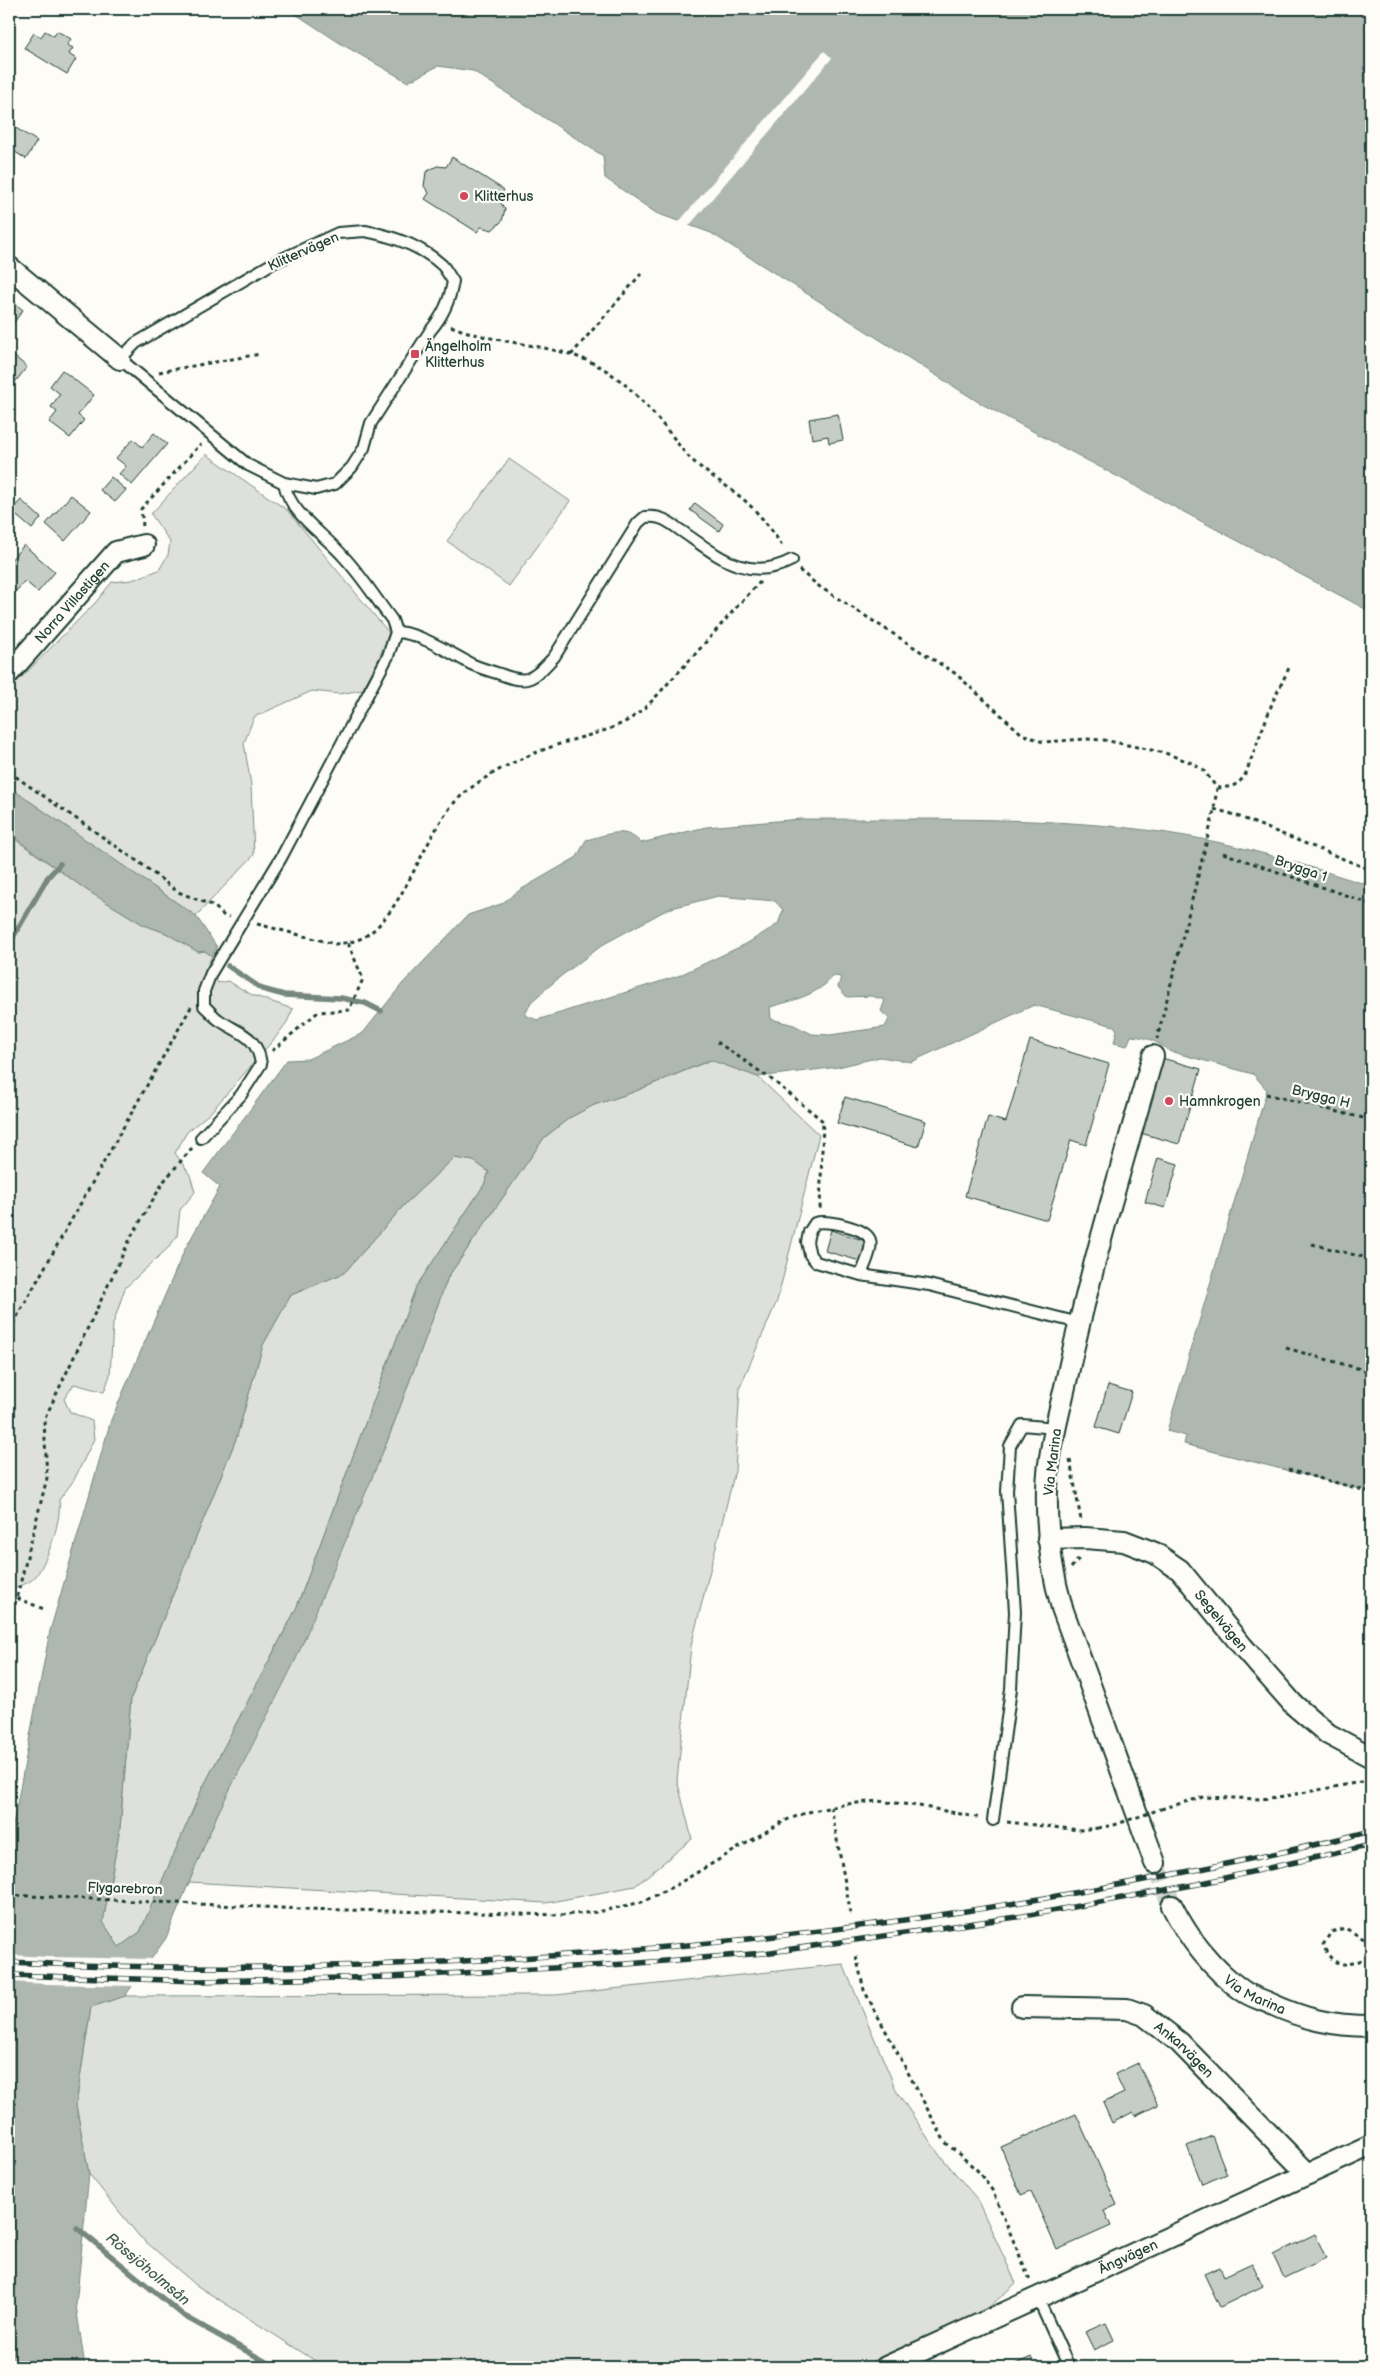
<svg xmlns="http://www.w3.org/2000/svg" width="1380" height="2376" font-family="'Balsamiq Sans',sans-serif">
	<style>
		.green { fill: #dde0db; stroke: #7e8e88 }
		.water { fill: #aeb8b1; stroke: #75877f; fill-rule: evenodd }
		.pier { fill: #fdfcf7 }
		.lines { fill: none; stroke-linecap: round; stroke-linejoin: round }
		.stream { stroke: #75877f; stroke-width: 5.5 }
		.building { fill: #c6cdc7; stroke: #1f3d34 }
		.minor-tunnel { stroke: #d1d6d0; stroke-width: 20; stroke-dasharray: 20 10; stroke-linecap: butt }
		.service-casing { stroke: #1f3d34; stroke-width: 14 }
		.minor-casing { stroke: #1f3d34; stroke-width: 24 }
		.path { stroke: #1f3d34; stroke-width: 3; stroke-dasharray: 4 4; stroke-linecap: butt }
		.service { stroke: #fdfcf7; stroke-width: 10 }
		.minor { stroke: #fdfcf7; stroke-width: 20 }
		.rail-casing { stroke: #1f3d34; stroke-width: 5.5 }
		.rail { stroke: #fdfcf7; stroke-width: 4; stroke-dasharray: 11; stroke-linecap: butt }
		.path-bridge { stroke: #1f3d34; stroke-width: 3; stroke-dasharray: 4 4; stroke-linecap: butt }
		.poi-dot { fill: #d1495b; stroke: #fdfcf7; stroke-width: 2 }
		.labels { text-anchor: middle; stroke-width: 4.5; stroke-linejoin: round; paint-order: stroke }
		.poi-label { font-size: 14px; fill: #1f3d34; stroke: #fdfcf7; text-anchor: start }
		.street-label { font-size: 14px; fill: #1f3d34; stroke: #fdfcf7 }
		.water-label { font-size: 15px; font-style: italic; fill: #435c53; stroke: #fdfcf7 }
	</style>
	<rect width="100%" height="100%" fill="#fdfcf7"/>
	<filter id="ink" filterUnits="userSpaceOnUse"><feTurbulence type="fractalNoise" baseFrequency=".02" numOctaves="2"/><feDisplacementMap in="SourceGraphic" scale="10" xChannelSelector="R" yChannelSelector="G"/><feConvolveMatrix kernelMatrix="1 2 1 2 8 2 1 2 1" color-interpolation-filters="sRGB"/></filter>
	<g filter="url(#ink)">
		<path class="green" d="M 206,454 L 287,510 L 389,633 L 377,663 L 362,690 L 339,694 L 312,691 L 254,717 L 244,743 L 251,785 L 254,855 L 196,916 L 9,787 L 9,690 L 96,602 L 112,582 L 132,580 L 159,570 L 168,555 L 170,542 L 151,514 Z
			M 509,459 L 570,501 L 509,586 L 447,541 Z
			M 9,829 L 16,840 L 88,891 L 144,925 L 166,933 L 198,952 L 205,951 L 212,956 L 208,965 L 218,983 L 228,981 L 252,995 L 293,1009 L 287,1022 L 276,1037 L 210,1113 L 187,1132 L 175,1153 L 190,1175 L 195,1192 L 180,1210 L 177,1236 L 169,1247 L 125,1288 L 113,1324 L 110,1375 L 104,1392 L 74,1384 L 64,1399 L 70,1412 L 92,1421 L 94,1439 L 74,1480 L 59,1500 C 62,1520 48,1559 36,1576 C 31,1583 16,1587 9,1591 Z
			M 711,1060 L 758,1077 L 819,1135 L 777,1301 L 740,1387 L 735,1471 L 691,1646 L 677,1780 L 692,1839 L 635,1886 L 546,1903 L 189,1882 L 217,1815 L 387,1442 L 448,1277 L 544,1138 L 569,1118 L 594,1105 L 631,1093 Z
			M 454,1158 L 474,1161 L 489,1172 L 484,1185 L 416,1287 L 296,1609 L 202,1789 L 140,1932 L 119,1947 L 103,1922 L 120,1828 L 131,1698 L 236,1439 L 263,1345 L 291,1295 L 344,1273 L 406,1203 Z
			M 843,1964 L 897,2092 L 938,2153 L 977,2199 L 1016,2283 L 986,2310 L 859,2367 L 325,2367 L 196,2285 L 139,2236 L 89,2174 L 76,2105 L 91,2007 L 125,1996 L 556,1995 Z"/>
		<path class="water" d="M 288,9 L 1371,9 L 1371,612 L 980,403 L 711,233 L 656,213 L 605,178 L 603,156 L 473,71 L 438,66 L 408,82 L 343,45 Z
			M 9,787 L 196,916 L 217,947 L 212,956 L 205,951 L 198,952 L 166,933 L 144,925 L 88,891 L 16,839 L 9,829 Z
			M 801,819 C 922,820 1046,815 1167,833 C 1237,843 1304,865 1371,886 L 1371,1492 L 1184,1444 L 1186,1436 L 1167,1431 L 1267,1090 L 1253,1074 L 1169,1051 C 1157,1041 1146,1037 1131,1036 L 1127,1046 L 1114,1043 L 1117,1030 L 1114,1026 L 1034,1005 L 911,1062 L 880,1057 L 838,1067 L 758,1077 L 710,1060 L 631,1093 L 594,1105 L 569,1118 L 544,1138 L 448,1277 L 387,1442 L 296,1659 L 217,1815 L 166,1938 L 125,1996 L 91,2007 L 76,2105 L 89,2174 L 76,2305 L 85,2367 L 9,2367 L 9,1846 L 50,1631 L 111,1420 L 185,1249 L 220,1187 L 203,1173 L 287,1060 L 308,1059 L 363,1033 L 403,983 L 468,915 L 501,904 L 520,890 L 577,857 L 586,840 C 608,835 624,825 641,843 L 706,827 ZM 718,896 L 775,901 L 783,910 L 778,924 L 746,944 L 678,976 L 537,1020 L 525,1015 L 531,1002 L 561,976 L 604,944 L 668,909 ZM 834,976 L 841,977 L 838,987 L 847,997 L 871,996 L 885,1000 L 881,1011 L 889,1019 L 885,1027 L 830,1035 L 812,1034 L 794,1025 L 771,1019 L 770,1007 C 795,1000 817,995 834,976 ZM 454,1158 L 474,1161 L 489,1172 L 484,1185 L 416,1287 L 296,1609 L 202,1789 L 140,1932 L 119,1947 L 103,1922 L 120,1828 L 131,1698 L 236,1439 L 263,1345 L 291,1295 L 344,1273 L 406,1203 Z"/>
		<path class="pier" d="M 824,51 L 832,58 L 688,227 L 678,223 Z
			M 9,1955 L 49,1957 L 154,1959 L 135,1986 L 48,1984 L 9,1982 Z"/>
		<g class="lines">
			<path class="stream" d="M 9,944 L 48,877 L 60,864
				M 228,966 L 262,989 L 284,995 L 341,998 L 365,1003 L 381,1011
				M 77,2228 L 184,2316 L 275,2367"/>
		</g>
		<path class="building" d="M 45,31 L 54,36 L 57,31 L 71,39 L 67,45 L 73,48 L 69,54 L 76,59 L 67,74 L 24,48 L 34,33 L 41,37 Z
			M 9,124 L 37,141 L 26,159 L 9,148 Z
			M 452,157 L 504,190 L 498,199 L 505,209 L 502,221 L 492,230 L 481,227 L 477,232 L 425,199 L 429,193 L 424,186 L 426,172 L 437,166 L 446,167 Z
			M 9,299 L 23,310 L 9,329 Z
			M 9,352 L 27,367 L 12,386 L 9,384 Z
			M 62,370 L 94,395 L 78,415 L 84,420 L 70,438 L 49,422 L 57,412 L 51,407 L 60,394 L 50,386 Z
			M 838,414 L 843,440 L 829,443 L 828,436 L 812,439 L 809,419 Z
			M 154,433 L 167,444 L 132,485 L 119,474 L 126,466 L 116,458 L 133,439 L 142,447 Z
			M 111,477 L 126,490 L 115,502 L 100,490 Z
			M 71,495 L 91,511 L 65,541 L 46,524 Z
			M 21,500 L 41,518 L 32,529 L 11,511 Z
			M 695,503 L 723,524 L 719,531 L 690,510 Z
			M 24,545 L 55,572 L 38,592 L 25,581 L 9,599 L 9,562 Z
			M 1030,1040 L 1109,1064 L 1086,1145 L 1071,1140 L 1047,1220 L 965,1196 L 988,1117 L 1006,1122 Z
			M 1158,1057 L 1201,1069 L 1179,1144 L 1137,1132 Z
			M 845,1097 L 926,1121 L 918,1147 L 837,1123 Z
			M 1158,1158 L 1178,1164 L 1165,1208 L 1145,1202 Z
			M 831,1230 L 866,1241 L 860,1261 L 825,1251 Z
			M 1108,1385 L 1132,1392 L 1119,1434 L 1096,1427 Z
			M 1138,2063 L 1158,2105 L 1135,2116 L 1133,2112 L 1112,2123 L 1103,2103 L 1124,2093 L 1115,2074 Z
			M 1076,2114 L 1117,2205 L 1104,2211 L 1111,2226 L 1057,2250 L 1031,2191 L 1021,2195 L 1001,2147 Z
			M 1212,2136 L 1227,2174 L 1202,2184 L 1187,2146 Z
			M 1315,2234 L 1326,2258 L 1284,2278 L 1273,2255 Z
			M 1252,2263 L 1263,2286 L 1220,2307 L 1204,2274 L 1220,2267 L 1224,2276 Z
			M 1106,2323 L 1114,2340 L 1094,2350 L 1085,2332 Z
			M 1031,2357 L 1036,2367 L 1009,2367 Z"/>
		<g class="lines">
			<path class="minor-tunnel" d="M 1155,1863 L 1172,1906"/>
			<g class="service-casing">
				<path id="service" d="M 365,231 C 392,236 421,246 442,265 C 446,269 449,276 453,281 C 450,301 443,316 430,331 L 371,423 L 364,448 L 352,467 L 335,484 L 316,489 L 284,483 L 248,465 L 120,359 L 136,343 L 273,263 L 338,233 Z
					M 396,632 C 418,632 450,653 471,664 C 480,668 490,671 500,674 C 508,677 518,681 527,679 C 538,676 546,665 554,657 L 638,523 L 645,517 C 660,515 668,521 680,530 C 716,554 746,584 792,560
					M 201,1138 L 241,1095 L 261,1064 C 257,1035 240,1034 219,1020 C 213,1016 209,1010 204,1006 L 204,991 L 211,973 L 281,858 L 388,656 L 396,632 L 392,620 C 376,599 361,575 343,556 C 323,533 290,514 284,483
					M 861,1275 C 864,1266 873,1249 870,1240 C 866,1227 826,1220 815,1223 L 809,1232 L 807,1242 L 810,1255 L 816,1262 L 861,1275 L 929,1285 L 1079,1323
					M 993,1820 L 1011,1689 L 1015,1612 L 1007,1491 L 1010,1446 L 1022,1425 L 1056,1428
					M 1038,2299 L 1069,2367"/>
			</g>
			<g class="minor-casing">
				<g id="minor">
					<path d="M 9,267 L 120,359"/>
					<path id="s1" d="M 9,673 L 116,552 L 144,545"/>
					<path d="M 1153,1056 C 1123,1161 1091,1267 1068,1373 C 1060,1411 1048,1450 1047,1489 C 1046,1530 1051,1569 1062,1608 L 1155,1863"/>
					<path id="s2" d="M 1048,1539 L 1085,1538 L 1124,1541 L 1155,1553 L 1180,1570 L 1243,1647 L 1294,1705 L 1328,1734 L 1371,1757"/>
					<path id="s3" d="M 1172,1906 C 1188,1938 1213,1970 1243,1991 C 1250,1996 1259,1999 1267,2002 C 1303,2019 1332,2026 1371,2026"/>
					<path id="s4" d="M 1022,2007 L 1127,2009 L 1144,2015 L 1179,2042 L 1308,2174"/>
					<path id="s5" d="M 886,2367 L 1371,2145"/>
				</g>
			</g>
			<path class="path" d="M 451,326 C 494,344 545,343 586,360 C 623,375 648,407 673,437 C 679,445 685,454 692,460 C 706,473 723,483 738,495 C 757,510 771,528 784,549
				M 571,355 L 641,274
				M 159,372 L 260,354
				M 143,526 L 141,509 L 201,444
				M 799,570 L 820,587 L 956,674 L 1022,734 L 1043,742 L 1087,739 L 1104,740 L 1165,753 L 1192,763 L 1204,771 L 1217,788 L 1213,816 L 1157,1039
				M 9,772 L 140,863 L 178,892 L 214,906 L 223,915 L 229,917
				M 1217,788 C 1231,787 1238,787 1246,773 L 1273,701 L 1289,668
				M 1214,809 L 1232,814 L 1371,870
				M 1223,853 L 1371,904
				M 257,924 L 335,944 C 345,943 355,942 364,937 C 402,915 424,837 454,803 C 480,775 530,753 566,742 C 588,735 614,730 633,717 C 648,707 659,693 671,680 C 702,648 729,614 760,582
				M 717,1042 L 771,1079 L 823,1121 L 820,1210
				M 272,1051 L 318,1012 L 349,1010 L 363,979 L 348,943
				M 1266,1094 L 1371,1120
				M 1312,1244 L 1371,1259
				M 9,1331 L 191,1007
				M 1286,1348 L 1371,1372
				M 1070,1460 L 1081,1520
				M 1288,1470 L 1371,1492
				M 1071,1568 L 1080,1557
				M 17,1598 L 46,1610
				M 9,1628 L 47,1478 L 44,1420 L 131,1237 L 164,1181 L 192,1148
				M 831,1807 L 851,1915
				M 1161,1809 L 1203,1797 L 1262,1799 L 1286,1796 L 1371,1780
				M 1007,1822 L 1080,1830 L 1098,1828
				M 9,1895 L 303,1909 L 561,1915 L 598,1912 L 642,1902 L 676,1885 L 784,1821 L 808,1812 L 847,1804 L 878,1801 L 919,1806 L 981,1818
				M 1371,1943 L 1345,1928 L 1331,1932 L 1323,1945 C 1334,1971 1349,1966 1371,1956
				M 856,1956 L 864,1990 L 945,2142 L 977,2170 L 992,2190 L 1030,2280
				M 1356,2367 L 1371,2360"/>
			<use href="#service" class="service"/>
			<use href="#minor" class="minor"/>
			<g class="rail-casing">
				<path id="rail" d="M 9,1962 C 179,1971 349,1968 519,1958 C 715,1946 909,1924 1101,1888 C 1192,1871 1282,1854 1371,1831
					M 9,1975 L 199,1981 L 390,1977 L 627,1964 L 764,1953 L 1024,1916 L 1198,1884 L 1371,1845"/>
			</g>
			<use href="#rail" class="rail"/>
			<path class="path-bridge" d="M 1098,1828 L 1114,1825 L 1161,1809"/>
		</g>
	</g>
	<g class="poi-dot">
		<circle cx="464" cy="196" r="5"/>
		<rect x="410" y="349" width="10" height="10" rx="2.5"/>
		<circle cx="1169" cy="1101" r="5"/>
	</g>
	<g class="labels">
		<g class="poi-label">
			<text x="474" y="201">Klitterhus</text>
			<text x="425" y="351">Ängelholm<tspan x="425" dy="16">Klitterhus</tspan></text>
			<text x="1179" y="1106">Hamnkrogen</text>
		</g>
		<g class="street-label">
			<text transform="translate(303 251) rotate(-24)" y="5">Klittervägen</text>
			<text dy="5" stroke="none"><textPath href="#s1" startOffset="95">Norra Villastigen</textPath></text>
			<text transform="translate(1301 868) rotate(19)" y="5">Brygga 1</text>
			<text transform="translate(1321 1096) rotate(14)" y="5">Brygga H</text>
			<text transform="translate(1052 1462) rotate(-83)" y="5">Via Marina</text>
			<text dy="5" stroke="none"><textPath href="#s2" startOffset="205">Segelvägen</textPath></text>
			<text transform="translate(125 1888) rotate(2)" y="5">Flygarebron</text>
			<text dy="5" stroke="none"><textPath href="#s3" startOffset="124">Via Marina</textPath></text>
			<text dy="5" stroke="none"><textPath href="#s4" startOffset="176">Ankarvägen</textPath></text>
			<text dy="5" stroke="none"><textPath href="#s5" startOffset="266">Ängvägen</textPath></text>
		</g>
		<g class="water-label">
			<text transform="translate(148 2269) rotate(40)" y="5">Rössjöholmsån</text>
		</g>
	</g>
	<rect width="1380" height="2376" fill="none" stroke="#fdfcf7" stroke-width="30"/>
	<rect x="15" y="15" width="1350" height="2346" fill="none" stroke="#1f3d34" stroke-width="2" filter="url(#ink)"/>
</svg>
